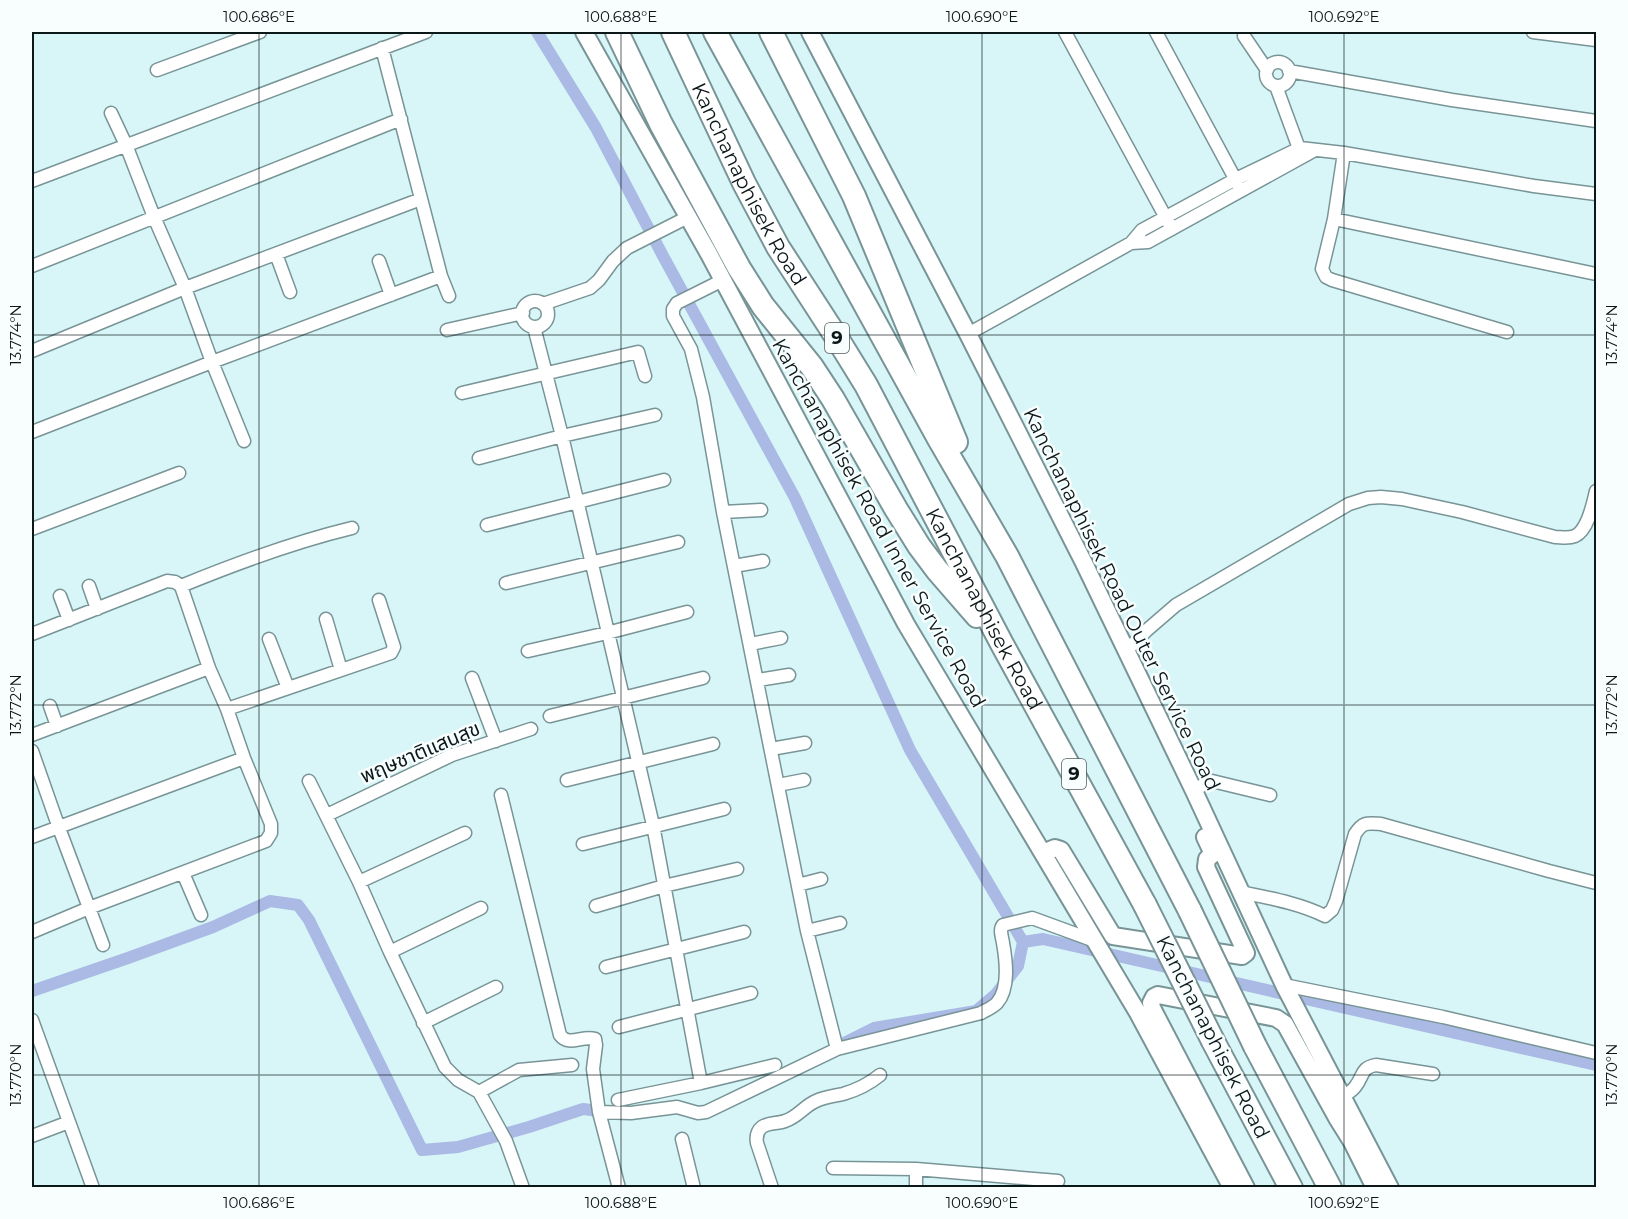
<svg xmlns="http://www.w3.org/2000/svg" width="1628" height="1219" font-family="Montserrat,'Noto Sans Thai',sans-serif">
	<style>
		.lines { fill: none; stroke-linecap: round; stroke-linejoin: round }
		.canal { stroke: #abbae4; stroke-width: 12 }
		.minor-casing { stroke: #789496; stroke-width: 15 }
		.secondary-casing { stroke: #789496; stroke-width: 20 }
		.motorway-casing { stroke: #789496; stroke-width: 26 }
		.minor { stroke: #fff; stroke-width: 12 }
		.secondary { stroke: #fff; stroke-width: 16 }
		.motorway { stroke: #fff; stroke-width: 22 }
		.motorway-bridge-casing { stroke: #789496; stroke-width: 26; stroke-linecap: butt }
		.motorway-bridge { stroke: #fff; stroke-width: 22 }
		.ticks { fill: none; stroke: #0c1718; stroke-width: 1.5; stroke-opacity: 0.45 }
		.labels { text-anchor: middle; stroke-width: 5; stroke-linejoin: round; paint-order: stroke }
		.shield { fill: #f8fefe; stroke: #535c5d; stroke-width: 1.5 }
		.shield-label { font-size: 18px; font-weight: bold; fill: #0c1718 }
		.street-label { font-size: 20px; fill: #0c1718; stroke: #f8fefe }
		.neatline { fill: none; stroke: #0c1718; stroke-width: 2 }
		.ticks-label { font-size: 15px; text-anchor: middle; fill: #0c1718 }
	</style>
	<rect width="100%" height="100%" fill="#d8f6f8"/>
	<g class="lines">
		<path class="canal" d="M 537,32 L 596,128 L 663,256 L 795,498 L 910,750 L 1023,942
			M 32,991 L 128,958 L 213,927 L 270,901 L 298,905 L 309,920 L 422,1150 L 458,1147 L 529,1127 L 583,1109 L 607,1112
			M 838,1046 L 874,1028 L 976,1011 L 996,994 L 1018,966 L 1023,942 L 1043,939 L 1596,1065"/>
		<g class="minor-casing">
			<path id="minor" d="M 1065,32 L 1172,229
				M 1156,32 L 1239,186
				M 1533,32 L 1596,40
				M 1244,36 L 1267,70
				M 382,48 L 441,276 L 449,296
				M1266 74a12 12 0 1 1 24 0a12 12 0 1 1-24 0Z
				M 157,70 L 260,32
				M 1289,71 L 1452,100 L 1596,121
				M 1276,86 L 1301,154
				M 111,113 L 126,145 L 154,217 L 185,288 L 212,362 L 244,441
				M 1344,153 L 1334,219 L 1322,269 L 1326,277 L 1332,280 L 1507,332
				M 32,181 L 426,32
				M 1334,219 L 1596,274
				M 1131,243 L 1148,242 L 1315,150
				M 276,254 L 290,292
				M 379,261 L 391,295
				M 32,266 L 401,119
				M 723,280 L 677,303 L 673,309 L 673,316 L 691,349 L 703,397 L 723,512 L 807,931 L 837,1049
				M522 314a13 13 0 1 1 26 0a13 13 0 1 1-26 0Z
				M 543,304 L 590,288 L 599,280 L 613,261 L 627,248 L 688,217
				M 534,327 L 562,436 L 653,825 L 701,1083
				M 447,330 L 523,313
				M 968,334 L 1131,243 L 1142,230 L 1236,179 L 1300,148 L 1344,153 L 1534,186 L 1596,194
				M 32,351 L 185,288 L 421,199
				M 462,393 L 638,352 L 645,376
				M 32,432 L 212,362 L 441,276
				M 479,458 L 562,436 L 655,415
				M 723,512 L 761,510
				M 487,525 L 664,480
				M 32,529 L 179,473
				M 734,566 L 763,561
				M 506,583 L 678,542
				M 89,586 L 97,609
				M 181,586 C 237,563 294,542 352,528
				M 60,596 L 69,620
				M 326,619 L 341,670
				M 32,634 L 167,581 L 175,582 L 181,586 L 209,668 L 227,709 L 244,758 L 271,824 L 271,833 L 266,841 L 89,908 L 32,932
				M 269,639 L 288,688
				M 750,644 L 781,638
				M 1127,650 L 1147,630 L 1176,605 L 1349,504 L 1368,498 L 1381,497 L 1402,499 L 1462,512 L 1555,537 C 1561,537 1568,539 1575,536 C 1588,530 1593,504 1596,491
				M 528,651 L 607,633 L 687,612
				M 472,678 L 496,741
				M 758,680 L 789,675
				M 50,706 L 57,726
				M 227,709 L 391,653 L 394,647 L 379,600
				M 550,716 L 703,678
				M 32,735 L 209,668
				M 771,749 L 805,743
				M 32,751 L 59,828 L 103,945
				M 567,780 L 713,744
				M 309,781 L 359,882 L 390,952 L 445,1067 L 458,1080 L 479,1092 L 506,1141 L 523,1188
				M 778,785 L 804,780
				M 1194,791 L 1204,784 L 1212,781 L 1270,795
				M 501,795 L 560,1035 C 569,1047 582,1035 595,1039 L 596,1045 L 593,1069 L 599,1112 L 619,1188
				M 327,815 L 452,755 L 531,729
				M 32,837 L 244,758
				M 583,844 L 724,809
				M 183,873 L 201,915
				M 359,882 L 465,833
				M 798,885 L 821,879
				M 1240,892 C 1269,898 1299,903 1325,916 L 1332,910 L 1336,901 L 1355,834 C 1363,822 1366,823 1381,824 L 1549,871 L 1596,883
				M 596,906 L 664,886 L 737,869
				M 807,931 L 840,923
				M 390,952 L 481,908
				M 606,967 L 744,932
				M 1284,985 L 1443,1017 L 1596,1053
				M 32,1020 L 93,1188
				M 423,1023 L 496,987
				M 619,1027 L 751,993
				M 479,1092 L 519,1070 L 572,1065
				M 1342,1097 C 1347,1094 1352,1091 1355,1087 C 1364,1076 1360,1068 1376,1065 L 1433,1074
				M 618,1100 L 701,1083 L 775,1065
				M 599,1112 L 631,1113 L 677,1107 L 698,1113 L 706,1112 L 837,1049 L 981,1013 C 986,1010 992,1008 997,1003 C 1010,988 1006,960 1003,943 C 1002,936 999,930 1003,925 L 1032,918 L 1095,941
				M 32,1136 L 69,1122
				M 682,1139 L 694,1188
				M 833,1168 L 916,1169 L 1058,1181
				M 916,1169 L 916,1188
				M 772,1188 L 757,1143 C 756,1137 757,1131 762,1127 C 769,1122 778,1124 785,1121 C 798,1117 804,1106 816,1101 C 824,1097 834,1096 843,1094 C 857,1090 869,1084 880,1075"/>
		</g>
		<g class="secondary-casing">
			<path id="secondary" d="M 584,32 L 709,254 L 906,624 L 1138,1013 L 1232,1188
				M 810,32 L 968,334 L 1084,563 L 1194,791 L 1284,985 L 1390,1188
				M 1043,853 L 1055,848 L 1061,850 L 1113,936 L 1242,956 L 1246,953 L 1206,867 L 1207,859 L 1213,854 L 1205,837
				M 1246,1188 L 1152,1008 L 1151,1003 L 1154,997 L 1158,995 L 1276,1018 L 1285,1024 L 1337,1118 L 1352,1142 L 1375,1188"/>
		</g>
		<g class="motorway-casing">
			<g id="motorway">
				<path d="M 617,32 L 661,124 L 739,268 L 763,306 L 812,367 L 833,399 L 896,509 L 919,546 L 937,570 L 977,616"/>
				<path id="s1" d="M 673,32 L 744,183 L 778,247 L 837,338 L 866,385 L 1002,644 L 1145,905"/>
				<path d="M 715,32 L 939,439 L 1007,556 L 1190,911"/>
				<path d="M 771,32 L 854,196 L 956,442"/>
				<path d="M 1213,1041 L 1291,1188"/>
				<path d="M 1255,1046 L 1330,1188"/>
			</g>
		</g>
		<use href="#minor" class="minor"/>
		<use href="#secondary" class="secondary"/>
		<use href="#motorway" class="motorway"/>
		<g class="motorway-bridge-casing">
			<path id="motorway-bridge" d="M 1145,905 L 1213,1041
				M 1190,911 L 1255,1046"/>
		</g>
		<use href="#motorway-bridge" class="motorway-bridge"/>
	</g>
	<path class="ticks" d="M 259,32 L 259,1188M 621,32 L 621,1188M 982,32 L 982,1188M 1344,32 L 1344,1188M 32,335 L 1596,335M 32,705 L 1596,705M 32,1075 L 1596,1075"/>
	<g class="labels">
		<g class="shield">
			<rect x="825" y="323" width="24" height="30" rx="4.5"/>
			<rect x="1062" y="759" width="24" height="30" rx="4.5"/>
		</g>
		<g class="shield-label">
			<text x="837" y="344">9</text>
			<text x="1074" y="780">9</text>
		</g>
		<g class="street-label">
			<text dy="7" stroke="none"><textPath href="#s1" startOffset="170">Kanchanaphisek Road</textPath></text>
			<text transform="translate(879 523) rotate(61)" y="7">Kanchanaphisek Road Inner Service Road</text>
			<text transform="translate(1122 599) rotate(64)" y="7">Kanchanaphisek Road Outer Service Road</text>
			<text dy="7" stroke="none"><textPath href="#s1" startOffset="656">Kanchanaphisek Road</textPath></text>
			<text transform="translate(420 752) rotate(-23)" y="7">พฤษชาติแสนสุข</text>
			<text transform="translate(1213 1037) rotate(63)" y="7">Kanchanaphisek Road</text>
		</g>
	</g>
	<rect width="1628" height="1219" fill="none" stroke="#f8fefe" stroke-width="66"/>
	<rect x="33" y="33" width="1562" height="1153" class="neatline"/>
	<g class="ticks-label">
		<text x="259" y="22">100.686°E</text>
		<text x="621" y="22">100.688°E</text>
		<text x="982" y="22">100.690°E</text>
		<text x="1344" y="22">100.692°E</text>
		<text transform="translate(16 335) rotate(-90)" y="5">13.774°N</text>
		<text transform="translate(1612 335) rotate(-90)" y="5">13.774°N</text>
		<text transform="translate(16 705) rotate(-90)" y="5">13.772°N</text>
		<text transform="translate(1612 705) rotate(-90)" y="5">13.772°N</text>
		<text transform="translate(16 1075) rotate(-90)" y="5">13.770°N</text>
		<text transform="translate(1612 1075) rotate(-90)" y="5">13.770°N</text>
		<text x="259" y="1208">100.686°E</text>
		<text x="621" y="1208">100.688°E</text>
		<text x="982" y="1208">100.690°E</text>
		<text x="1344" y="1208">100.692°E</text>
	</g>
</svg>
